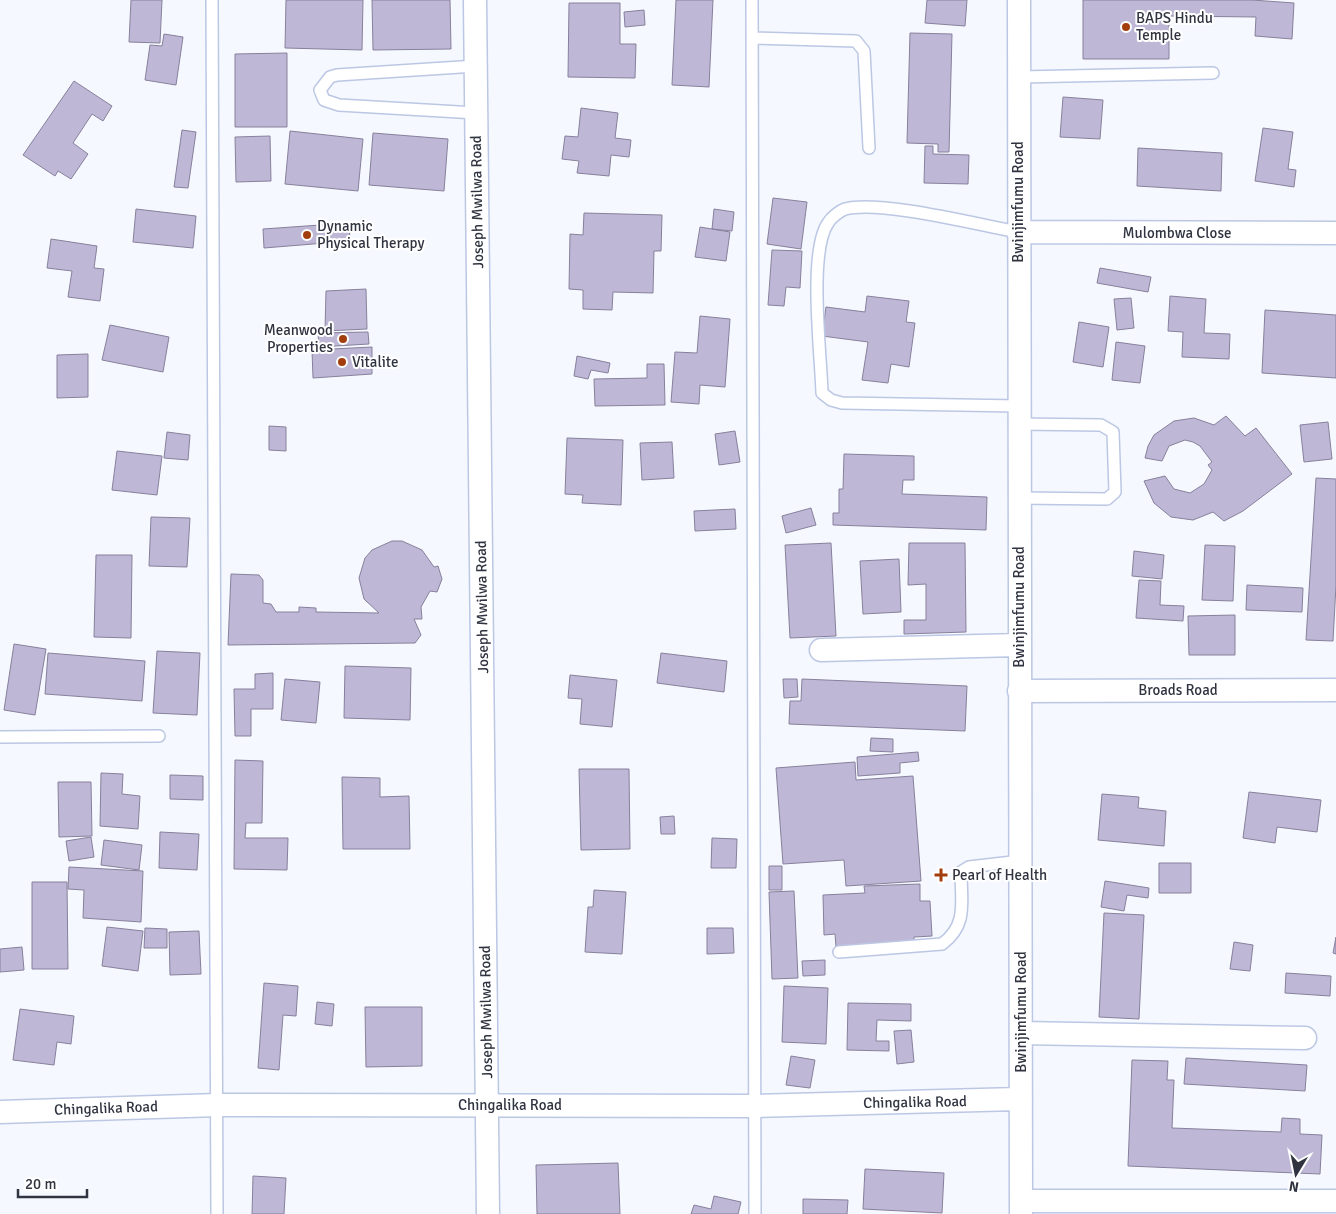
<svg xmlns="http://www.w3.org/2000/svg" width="1336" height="1214" font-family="Signika,sans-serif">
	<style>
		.building { fill: #beb8d6; stroke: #87809c }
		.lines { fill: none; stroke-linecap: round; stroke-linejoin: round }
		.lane-casing { stroke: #bcc7e4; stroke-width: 14 }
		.street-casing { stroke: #bcc7e4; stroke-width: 25 }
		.lane { stroke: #fff; stroke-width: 11 }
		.street { stroke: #fff; stroke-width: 22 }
		.poi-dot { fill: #a23e0d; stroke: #fff; stroke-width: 2 }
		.labels { text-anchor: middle; stroke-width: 4; stroke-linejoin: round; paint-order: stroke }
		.poi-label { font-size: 15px; fill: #303440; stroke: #fff; text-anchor: start }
		.street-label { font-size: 15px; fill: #303440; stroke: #fff }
	</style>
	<rect width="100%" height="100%" fill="#f5f8fe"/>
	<path class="building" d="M 131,0 L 162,0 L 160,43 L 129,42 Z
		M 286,0 L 363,0 L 362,50 L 285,48 Z
		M 372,0 L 450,0 L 451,49 L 373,50 Z
		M 676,0 L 713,0 L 709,87 L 672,85 Z
		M 927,0 L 967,0 L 965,26 L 925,23 Z
		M 1083,0 L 1252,0 L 1294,3 L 1292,39 L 1255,36 L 1256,17 L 1169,16 L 1169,59 L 1083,59 Z
		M 569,3 L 620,3 L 620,44 L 636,44 L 635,78 L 568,77 Z
		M 644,10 L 645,25 L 625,27 L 624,12 Z
		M 910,33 L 952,34 L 949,152 L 938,152 L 938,144 L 907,143 Z
		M 164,34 L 183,37 L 176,85 L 145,80 L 150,45 L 162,46 Z
		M 287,53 L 287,127 L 235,127 L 235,54 Z
		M 74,81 L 112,106 L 103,121 L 92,114 L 73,143 L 88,154 L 71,179 L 58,171 L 55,176 L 23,155 Z
		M 1063,97 L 1103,100 L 1100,139 L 1060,137 Z
		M 581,108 L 618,113 L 615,138 L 631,140 L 629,157 L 611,155 L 609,176 L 577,173 L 579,161 L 562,159 L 565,136 L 578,137 Z
		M 1263,128 L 1293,132 L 1288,169 L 1296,170 L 1294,187 L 1255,181 Z
		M 182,130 L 196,132 L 188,188 L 174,187 Z
		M 290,131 L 363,139 L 358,191 L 285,184 Z
		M 373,133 L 448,139 L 444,191 L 369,185 Z
		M 270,136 L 271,181 L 236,182 L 235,137 Z
		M 925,146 L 933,146 L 933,154 L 969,155 L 968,184 L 924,183 Z
		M 1138,148 L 1222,153 L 1221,191 L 1137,186 Z
		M 773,198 L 807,202 L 801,249 L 767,244 Z
		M 136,209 L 196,216 L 193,248 L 133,242 Z
		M 714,209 L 734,212 L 732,231 L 712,229 Z
		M 584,213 L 662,215 L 661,251 L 654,251 L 653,293 L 613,292 L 612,310 L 583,309 L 583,290 L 569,289 L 570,234 L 583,235 Z
		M 349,223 L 350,241 L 264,248 L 263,229 Z
		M 700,227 L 730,232 L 726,261 L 695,257 Z
		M 51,239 L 97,246 L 94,268 L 104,269 L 100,301 L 68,297 L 72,271 L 47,268 Z
		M 772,250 L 802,251 L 800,288 L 786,287 L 784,306 L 768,305 Z
		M 1100,268 L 1151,277 L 1148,292 L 1097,283 Z
		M 366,289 L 367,329 L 325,331 L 326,291 Z
		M 867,296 L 909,301 L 906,322 L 915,323 L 909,367 L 891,364 L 888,383 L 862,380 L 868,342 L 822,336 L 826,307 L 865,312 Z
		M 1170,296 L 1206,299 L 1204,333 L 1230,334 L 1229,359 L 1182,357 L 1183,332 L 1168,331 Z
		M 1131,298 L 1134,328 L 1117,330 L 1114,299 Z
		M 1265,310 L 1336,315 L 1336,378 L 1262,373 Z
		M 700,316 L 730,319 L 725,387 L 700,385 L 699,404 L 671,402 L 675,352 L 697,353 Z
		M 1079,322 L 1109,327 L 1103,367 L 1073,362 Z
		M 110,325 L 169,337 L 163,372 L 102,360 Z
		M 368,332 L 369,344 L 319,347 L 318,333 Z
		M 1116,342 L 1145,346 L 1140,383 L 1112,380 Z
		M 372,347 L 372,374 L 313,378 L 312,350 Z
		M 88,354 L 88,397 L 57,398 L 57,355 Z
		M 577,356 L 610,363 L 608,373 L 591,370 L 588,379 L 574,376 Z
		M 647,364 L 664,364 L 665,405 L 595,406 L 594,379 L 647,378 Z
		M 1226,416 L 1245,436 L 1256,428 L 1292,474 L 1243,511 L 1224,521 L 1213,512 L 1193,520 L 1171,517 L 1154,503 L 1144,481 L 1165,476 L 1174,489 L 1190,493 L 1204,484 L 1212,470 L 1208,465 L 1212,462 L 1200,446 L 1193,442 L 1185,440 L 1169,446 L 1162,461 L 1145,458 L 1148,446 L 1154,435 L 1174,421 L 1194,418 L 1214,425 Z
		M 1328,422 L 1332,459 L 1304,462 L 1300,425 Z
		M 269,426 L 286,427 L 286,451 L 269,450 Z
		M 735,431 L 740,462 L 719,465 L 715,434 Z
		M 167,432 L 190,435 L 188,460 L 164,458 Z
		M 567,438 L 623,440 L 621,505 L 582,503 L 583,495 L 565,494 Z
		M 672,442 L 674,478 L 642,480 L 640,443 Z
		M 117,451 L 162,456 L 157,495 L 112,490 Z
		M 844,454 L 914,456 L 914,480 L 903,480 L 902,494 L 987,497 L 986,530 L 833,525 L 833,513 L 839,513 L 839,489 L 843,489 Z
		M 1316,478 L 1336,479 L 1336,585 L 1333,641 L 1306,640 Z
		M 811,508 L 816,525 L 786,533 L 782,516 Z
		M 735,509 L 736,529 L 695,531 L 694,511 Z
		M 151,517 L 190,518 L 187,567 L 149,566 Z
		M 392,541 L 402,541 L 422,550 L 434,567 L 438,566 L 442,579 L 437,592 L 430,591 L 421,607 L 422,619 L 414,619 L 421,635 L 415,643 L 228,645 L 231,574 L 259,575 L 263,580 L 263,603 L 271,604 L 276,612 L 299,612 L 299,607 L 316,608 L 316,612 L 379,613 L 364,599 L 359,578 L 365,558 L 372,550 Z
		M 831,543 L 836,636 L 790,638 L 785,545 Z
		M 909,543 L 965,543 L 966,632 L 904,634 L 904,620 L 926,620 L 926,584 L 908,585 Z
		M 1205,545 L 1235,546 L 1233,601 L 1202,600 Z
		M 1134,551 L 1164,555 L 1162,579 L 1132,576 Z
		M 96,555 L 132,555 L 131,638 L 94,637 Z
		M 899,559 L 901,612 L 863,614 L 860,561 Z
		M 1139,580 L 1161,581 L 1160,605 L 1184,606 L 1183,621 L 1136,618 Z
		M 1247,585 L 1303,588 L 1302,612 L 1246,610 Z
		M 1235,615 L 1235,655 L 1189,655 L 1188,616 Z
		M 14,644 L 46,649 L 35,715 L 4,710 Z
		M 157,651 L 200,653 L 197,715 L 153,713 Z
		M 48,653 L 145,661 L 142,701 L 45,694 Z
		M 661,653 L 727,661 L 724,692 L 657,683 Z
		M 345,666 L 411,668 L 410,720 L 344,718 Z
		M 273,673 L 273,709 L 251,709 L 251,736 L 235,736 L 234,689 L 255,689 L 255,674 Z
		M 570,675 L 617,680 L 612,727 L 580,724 L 582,699 L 568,698 Z
		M 285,679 L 320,682 L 316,723 L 281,720 Z
		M 783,679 L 797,679 L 798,697 L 784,698 Z
		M 802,679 L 967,686 L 965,731 L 789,724 L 790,701 L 801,701 Z
		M 871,738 L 893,739 L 893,752 L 870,751 Z
		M 918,752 L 919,761 L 900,763 L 900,773 L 858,776 L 857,757 Z
		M 235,760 L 263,761 L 262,823 L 246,823 L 245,838 L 288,838 L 287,870 L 234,869 Z
		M 855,762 L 856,780 L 913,776 L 921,881 L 846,886 L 844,860 L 783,864 L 776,768 Z
		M 579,769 L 629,769 L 630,849 L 581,850 Z
		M 101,773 L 123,774 L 122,794 L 140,796 L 138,829 L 100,826 Z
		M 170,775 L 203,776 L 203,800 L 170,799 Z
		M 342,777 L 380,778 L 380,797 L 409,796 L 410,849 L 343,849 Z
		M 58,782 L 91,782 L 92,836 L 59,837 Z
		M 1249,792 L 1321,800 L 1317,832 L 1277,827 L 1275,843 L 1243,838 Z
		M 1102,794 L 1139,797 L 1138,808 L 1166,811 L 1164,846 L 1098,840 Z
		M 674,816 L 675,834 L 661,834 L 660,817 Z
		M 160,832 L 199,834 L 197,870 L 159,868 Z
		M 91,837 L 94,857 L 69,861 L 66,841 Z
		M 712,838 L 737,839 L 736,868 L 711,868 Z
		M 104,840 L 142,845 L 139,870 L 101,865 Z
		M 1159,863 L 1191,863 L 1191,893 L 1159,893 Z
		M 769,866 L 782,866 L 782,890 L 769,890 Z
		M 69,867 L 143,871 L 141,922 L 83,918 L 84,890 L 68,889 Z
		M 1105,881 L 1149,888 L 1148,898 L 1127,895 L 1124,911 L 1101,907 Z
		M 32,882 L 67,882 L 68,969 L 32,969 Z
		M 920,884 L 920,901 L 930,901 L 932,936 L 914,937 L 914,944 L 836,947 L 835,934 L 824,935 L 823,895 L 865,893 L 864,886 Z
		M 594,890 L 626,892 L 622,954 L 585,952 L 588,907 L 593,907 Z
		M 794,891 L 798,978 L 772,979 L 769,892 Z
		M 1104,913 L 1144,915 L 1139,1019 L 1099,1017 Z
		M 107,927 L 143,931 L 138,971 L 102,966 Z
		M 145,928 L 167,929 L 167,948 L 144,948 Z
		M 707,928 L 733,928 L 734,953 L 707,954 Z
		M 199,931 L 201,974 L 170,975 L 169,932 Z
		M 1336,937 L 1336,954 L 1333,953 Z
		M 1234,942 L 1253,945 L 1250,971 L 1230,969 Z
		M 22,947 L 24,970 L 0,972 L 0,949 Z
		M 825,960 L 825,975 L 803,976 L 802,961 Z
		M 1286,973 L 1331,976 L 1330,996 L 1285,993 Z
		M 264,983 L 298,986 L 296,1016 L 283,1015 L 279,1070 L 258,1068 Z
		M 784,986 L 828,988 L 826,1044 L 782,1042 Z
		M 317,1002 L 334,1004 L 332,1026 L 315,1024 Z
		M 848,1003 L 911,1004 L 911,1021 L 877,1020 L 876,1041 L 889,1041 L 889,1051 L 847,1050 Z
		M 365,1007 L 422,1007 L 422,1066 L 366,1067 Z
		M 20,1009 L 74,1016 L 71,1044 L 57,1042 L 54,1065 L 13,1060 Z
		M 911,1030 L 914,1062 L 897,1064 L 894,1031 Z
		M 791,1056 L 815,1060 L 810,1088 L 786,1085 Z
		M 1186,1058 L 1307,1065 L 1305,1091 L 1184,1084 Z
		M 1132,1060 L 1168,1061 L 1167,1080 L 1174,1080 L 1172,1128 L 1281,1132 L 1282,1118 L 1300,1119 L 1300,1134 L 1322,1135 L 1320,1174 L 1128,1166 Z
		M 618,1163 L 620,1214 L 537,1214 L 536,1165 Z
		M 865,1169 L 944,1173 L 942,1213 L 863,1209 Z
		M 253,1176 L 286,1178 L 284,1214 L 252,1214 Z
		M 714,1196 L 741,1202 L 738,1214 L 691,1214 L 694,1205 L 711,1209 Z
		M 803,1199 L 848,1200 L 847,1214 L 803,1214 Z"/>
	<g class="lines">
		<g class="lane-casing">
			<path id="lane" d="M 212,0 L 217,1214
				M 752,0 L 755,1214
				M 752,38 L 856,41 L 864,51 L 869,148
				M 476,66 L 337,75 L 330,77 L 320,90 L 324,100 L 339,105 L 476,113
				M 1019,77 L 1213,73
				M 1018,232 C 979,225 881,200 845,209 C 839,211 831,218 828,223 C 808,252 821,355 822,393 L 831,400 L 842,403 L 1019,406
				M 1018,424 L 1101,425 L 1113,432 L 1115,492 L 1107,499 L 1019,498
				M 0,737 L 159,736
				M 839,952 L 942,944 C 968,925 961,902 961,872 L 969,867 L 1020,861"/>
		</g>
		<g class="street-casing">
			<path id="street" d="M 475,0 L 488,1214
				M 1019,0 L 1021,1214
				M 1018,232 L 1336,233
				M 821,650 L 1019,645
				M 1019,691 L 1336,690
				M 1021,1033 L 1305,1038
				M 0,1112 L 218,1105 L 755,1106 L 1021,1099
				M 1021,1201 L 1336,1201"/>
		</g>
		<use href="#lane" class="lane"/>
		<use href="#street" class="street"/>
	</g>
	<g class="poi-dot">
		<circle cx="1126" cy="27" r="5"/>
		<circle cx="307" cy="235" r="5"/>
		<circle cx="343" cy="339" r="5"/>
		<circle cx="342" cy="362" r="5"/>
		<path d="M938.5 867.5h5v5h5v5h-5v5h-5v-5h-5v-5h5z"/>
	</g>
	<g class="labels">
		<g class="poi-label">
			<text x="1136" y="23">BAPS Hindu<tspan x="1136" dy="17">Temple</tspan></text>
			<text x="317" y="231">Dynamic<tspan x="317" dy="17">Physical Therapy</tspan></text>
			<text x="333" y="335" text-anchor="end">Meanwood<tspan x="333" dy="17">Properties</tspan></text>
			<text x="352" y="367">Vitalite</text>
			<text x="952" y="880">Pearl of Health</text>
		</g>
		<g class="street-label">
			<text transform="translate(477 202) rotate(-91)" y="5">Joseph Mwilwa Road</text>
			<text transform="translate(1018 202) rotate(-90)" y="5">Bwinjimfumu Road</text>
			<text x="1177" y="238">Mulombwa Close</text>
			<text transform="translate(482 607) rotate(-91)" y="5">Joseph Mwilwa Road</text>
			<text transform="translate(1019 607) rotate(-90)" y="5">Bwinjimfumu Road</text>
			<text x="1178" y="695">Broads Road</text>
			<text transform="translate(486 1012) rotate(-91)" y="5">Joseph Mwilwa Road</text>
			<text transform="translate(1021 1012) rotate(-90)" y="5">Bwinjimfumu Road</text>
			<text transform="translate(915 1102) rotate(-1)" y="5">Chingalika Road</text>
			<text x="510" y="1110">Chingalika Road</text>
			<text transform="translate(106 1108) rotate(-2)" y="5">Chingalika Road</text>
		</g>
	</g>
	<g transform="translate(1296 1174) rotate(190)" stroke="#ffffff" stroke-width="4" paint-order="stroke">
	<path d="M0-4L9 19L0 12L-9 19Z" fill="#303440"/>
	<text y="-8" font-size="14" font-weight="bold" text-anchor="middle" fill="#303440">N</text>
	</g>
	<path d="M18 1189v8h69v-8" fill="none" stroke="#303440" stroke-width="2.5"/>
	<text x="25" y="1189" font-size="15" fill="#303440" stroke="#ffffff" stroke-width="4" paint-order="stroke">20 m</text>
</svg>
